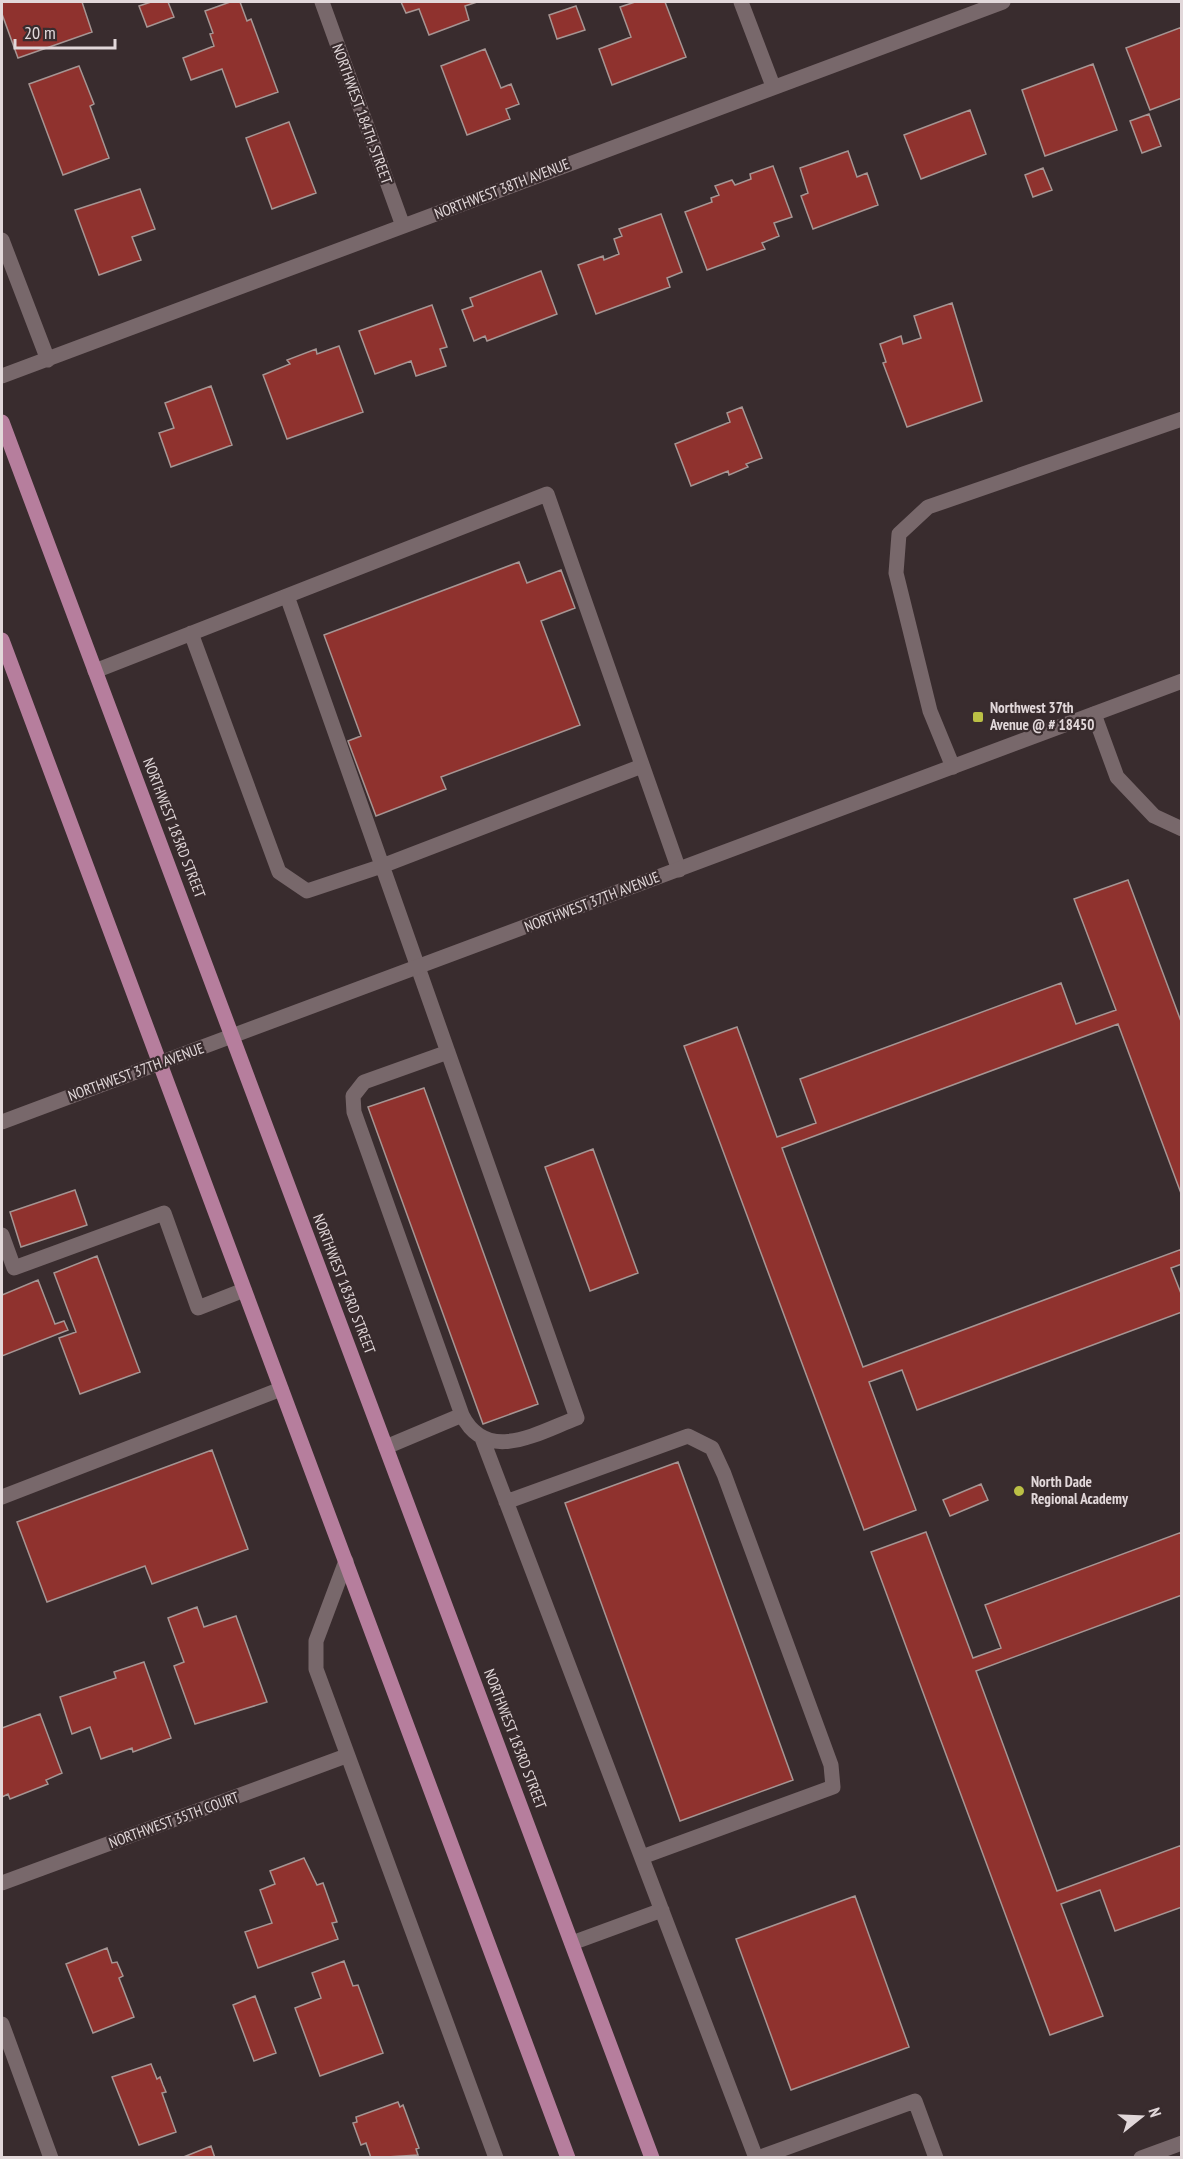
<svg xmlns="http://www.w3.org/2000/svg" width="1183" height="2159" font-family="'PT Sans Narrow',sans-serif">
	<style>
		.building { fill: #8f322e; stroke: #a69593; stroke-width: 1.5 }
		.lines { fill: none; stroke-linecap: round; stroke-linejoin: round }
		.service { stroke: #78686b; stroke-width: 15 }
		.minor { stroke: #78686b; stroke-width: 15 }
		.secondary { stroke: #78686b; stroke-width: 15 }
		.primary { stroke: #b67e9d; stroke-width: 15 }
		.poi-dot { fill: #bbc045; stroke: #392c2e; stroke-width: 2 }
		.labels { text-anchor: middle; stroke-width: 4.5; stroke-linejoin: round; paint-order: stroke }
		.street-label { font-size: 15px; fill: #e2d8da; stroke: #392c2e }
		.poi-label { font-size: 15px; font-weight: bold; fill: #e2d8da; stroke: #392c2e; text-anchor: start }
	</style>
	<rect width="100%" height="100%" fill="#392c2e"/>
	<path class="building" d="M 2,2 L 82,2 L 92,32 L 18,58 L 2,14 Z
		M 151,2 L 168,2 L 174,17 L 147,27 L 139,6 Z
		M 230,2 L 240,2 L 247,21 L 251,19 L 278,92 L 236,107 L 222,69 L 191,80 L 183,58 L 214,46 L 210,34 L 213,33 L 205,11 Z
		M 401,2 L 477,2 L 465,6 L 469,20 L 429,35 L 419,9 L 406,13 Z
		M 635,2 L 665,2 L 686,57 L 612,85 L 599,49 L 631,37 L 620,7 Z
		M 576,6 L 585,30 L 557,39 L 549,15 Z
		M 1182,27 L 1182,98 L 1150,110 L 1126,48 Z
		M 485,49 L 501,88 L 511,84 L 519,104 L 506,109 L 510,119 L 467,135 L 441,66 Z
		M 1093,64 L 1117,130 L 1045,156 L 1022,90 Z
		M 79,66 L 94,104 L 90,106 L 109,158 L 63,175 L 29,84 Z
		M 970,110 L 986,154 L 921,179 L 904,135 Z
		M 1149,114 L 1161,146 L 1142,153 L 1130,121 Z
		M 289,122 L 316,193 L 272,209 L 246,138 Z
		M 848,151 L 857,177 L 867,173 L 878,205 L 813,229 L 801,196 L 808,193 L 800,168 Z
		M 773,166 L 792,217 L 774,223 L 779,236 L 762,243 L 765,249 L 707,270 L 685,212 L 712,202 L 711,198 L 719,195 L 715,186 L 732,180 L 735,185 L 751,179 L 750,174 Z
		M 1043,168 L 1052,190 L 1033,197 L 1025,175 Z
		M 140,189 L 155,229 L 132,237 L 141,260 L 99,275 L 75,210 Z
		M 661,214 L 682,272 L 667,278 L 670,287 L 596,314 L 578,265 L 603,256 L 604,260 L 619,254 L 614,239 L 622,236 L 619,229 Z
		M 541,271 L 557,314 L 487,341 L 485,336 L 474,341 L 462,310 L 473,306 L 470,298 Z
		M 952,303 L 982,401 L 907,427 L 883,363 L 886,362 L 880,344 L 901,336 L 903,344 L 921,338 L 914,316 Z
		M 432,305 L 447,347 L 440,349 L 446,366 L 416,376 L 411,361 L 375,374 L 359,331 Z
		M 339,346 L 363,412 L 287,439 L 263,375 L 290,364 L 287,360 L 316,349 L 317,354 Z
		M 211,386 L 232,445 L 171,467 L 159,433 L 174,428 L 165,403 Z
		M 742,407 L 762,458 L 746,464 L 748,467 L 729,475 L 728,471 L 691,486 L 675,444 L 730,422 L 727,413 Z
		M 519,562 L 527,583 L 561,570 L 575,608 L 541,621 L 580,725 L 441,777 L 446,789 L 376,816 L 348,741 L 361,736 L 324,635 Z
		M 1128,880 L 1182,1024 L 1182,1196 L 1118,1024 L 782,1148 L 863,1367 L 1182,1249 L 1182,1264 L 1171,1268 L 1182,1296 L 1182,1312 L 917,1410 L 902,1370 L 869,1382 L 916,1510 L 864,1530 L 684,1046 L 737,1027 L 777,1137 L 816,1123 L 800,1079 L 1061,983 L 1076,1024 L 1116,1010 L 1074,899 Z
		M 424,1088 L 538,1404 L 483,1424 L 368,1107 Z
		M 593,1149 L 638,1273 L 590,1291 L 545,1167 Z
		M 75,1190 L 87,1225 L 21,1247 L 10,1212 Z
		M 97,1256 L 140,1372 L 80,1394 L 59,1338 L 76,1332 L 54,1273 Z
		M 38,1280 L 55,1324 L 64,1321 L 68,1330 L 2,1356 L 2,1295 Z
		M 212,1450 L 248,1549 L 152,1584 L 145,1566 L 47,1602 L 17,1522 Z
		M 678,1462 L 793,1780 L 680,1821 L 565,1503 Z
		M 981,1484 L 988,1500 L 950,1516 L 943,1500 Z
		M 926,1532 L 973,1658 L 1001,1648 L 985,1605 L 1182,1532 L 1182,1595 L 976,1671 L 1057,1891 L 1182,1845 L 1182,1907 L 1115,1931 L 1100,1890 L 1061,1904 L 1103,2016 L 1050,2035 L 871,1552 Z
		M 197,1607 L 204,1627 L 236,1616 L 267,1702 L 195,1724 L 174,1666 L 184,1662 L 168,1618 Z
		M 144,1662 L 171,1738 L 133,1752 L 132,1748 L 101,1759 L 90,1727 L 72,1734 L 60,1697 L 116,1678 L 114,1672 Z
		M 40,1714 L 62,1773 L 46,1780 L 48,1784 L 10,1799 L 8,1794 L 2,1797 L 2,1728 Z
		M 304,1858 L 317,1885 L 323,1883 L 337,1922 L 332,1923 L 338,1939 L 258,1968 L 245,1932 L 272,1923 L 260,1890 L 275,1884 L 270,1871 Z
		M 855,1896 L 909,2047 L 791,2090 L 736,1939 Z
		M 107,1948 L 112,1963 L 117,1962 L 123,1976 L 119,1978 L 134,2017 L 93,2033 L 66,1964 Z
		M 344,1961 L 353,1986 L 358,1985 L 383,2053 L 320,2076 L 295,2008 L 321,1998 L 312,1973 Z
		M 255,1996 L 276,2053 L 254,2061 L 233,2005 Z
		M 151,2064 L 157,2079 L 160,2077 L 163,2085 L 166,2092 L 162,2093 L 176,2132 L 139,2145 L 112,2077 Z
		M 398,2102 L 400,2107 L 403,2105 L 419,2148 L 416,2149 L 418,2155 L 371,2158 L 366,2143 L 361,2145 L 353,2123 L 357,2122 L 356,2117 Z
		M 211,2146 L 215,2158 L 181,2158 Z"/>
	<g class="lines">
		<path class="service" d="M 287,596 L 577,1418 C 539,1432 487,1465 462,1415 L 354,1112 L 353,1096 L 364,1082 L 448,1052
			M 191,633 L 279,872 L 307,891 L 382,866 L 642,766
			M 95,671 L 547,494 L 679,870
			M 1094,714 L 1117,777 L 1154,816 L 1182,829
			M 953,767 L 930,711 L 896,573 L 899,534 L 928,507 L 1182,419
			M 2,1235 L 14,1268 L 164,1213 L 198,1308 L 244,1290
			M 482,1438 L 756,2158
			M 386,1447 L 462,1415
			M 2,1497 L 281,1389
			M 506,1502 L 688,1436 L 712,1448 L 724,1474 L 831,1765 L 833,1787 L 642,1857
			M 572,1943 L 662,1910
			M 758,2158 L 915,2101 L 936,2158"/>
		<path class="minor" d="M 322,2 L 403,226
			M 741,2 L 773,86
			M 2,240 L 48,360
			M 2,376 L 1003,2
			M 346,1561 L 316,1641 L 316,1669 L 496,2158
			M 2,1883 L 346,1756
			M 2,2024 L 51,2158
			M 1141,2158 L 1182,2143"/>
		<path class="secondary" d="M 2,1122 L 1182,681"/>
		<path class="primary" d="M 2,422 L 652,2158
			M 2,640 L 568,2158"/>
	</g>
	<g class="poi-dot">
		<rect x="972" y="711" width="12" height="12" rx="3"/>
		<circle cx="1019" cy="1491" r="6"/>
	</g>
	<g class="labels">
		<g class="street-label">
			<text transform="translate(362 114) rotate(70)" y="5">NORTHWEST 184TH STREET</text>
			<text transform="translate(502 189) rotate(-21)" y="5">NORTHWEST 38TH AVENUE</text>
			<text transform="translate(174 828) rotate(69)" y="5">NORTHWEST 183RD STREET</text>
			<text transform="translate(592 902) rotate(-21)" y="5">NORTHWEST 37TH AVENUE</text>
			<text transform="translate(136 1072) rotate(-20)" y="5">NORTHWEST 37TH AVENUE</text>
			<text transform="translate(344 1284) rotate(69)" y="5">NORTHWEST 183RD STREET</text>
			<text transform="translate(515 1739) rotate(69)" y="5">NORTHWEST 183RD STREET</text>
			<text transform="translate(174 1820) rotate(-20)" y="5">NORTHWEST 35TH COURT</text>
		</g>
		<g class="poi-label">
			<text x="990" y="713">Northwest 37th<tspan x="990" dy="17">Avenue @ # 18450</tspan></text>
			<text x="1031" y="1487">North Dade<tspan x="1031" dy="17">Regional Academy</tspan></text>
		</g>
	</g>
	<rect width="1183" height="2159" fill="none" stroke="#e2d8da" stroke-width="6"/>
	<g transform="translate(1141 2117) rotate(72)" stroke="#392c2e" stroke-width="4.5" paint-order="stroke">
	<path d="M0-4.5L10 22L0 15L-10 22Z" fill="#e2d8da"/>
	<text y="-9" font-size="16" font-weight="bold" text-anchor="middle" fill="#e2d8da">N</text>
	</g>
	<path d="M15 39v9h100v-9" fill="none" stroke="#e2d8da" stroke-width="3"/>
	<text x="24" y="39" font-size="18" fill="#e2d8da" stroke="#392c2e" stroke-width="4.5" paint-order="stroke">20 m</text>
</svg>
